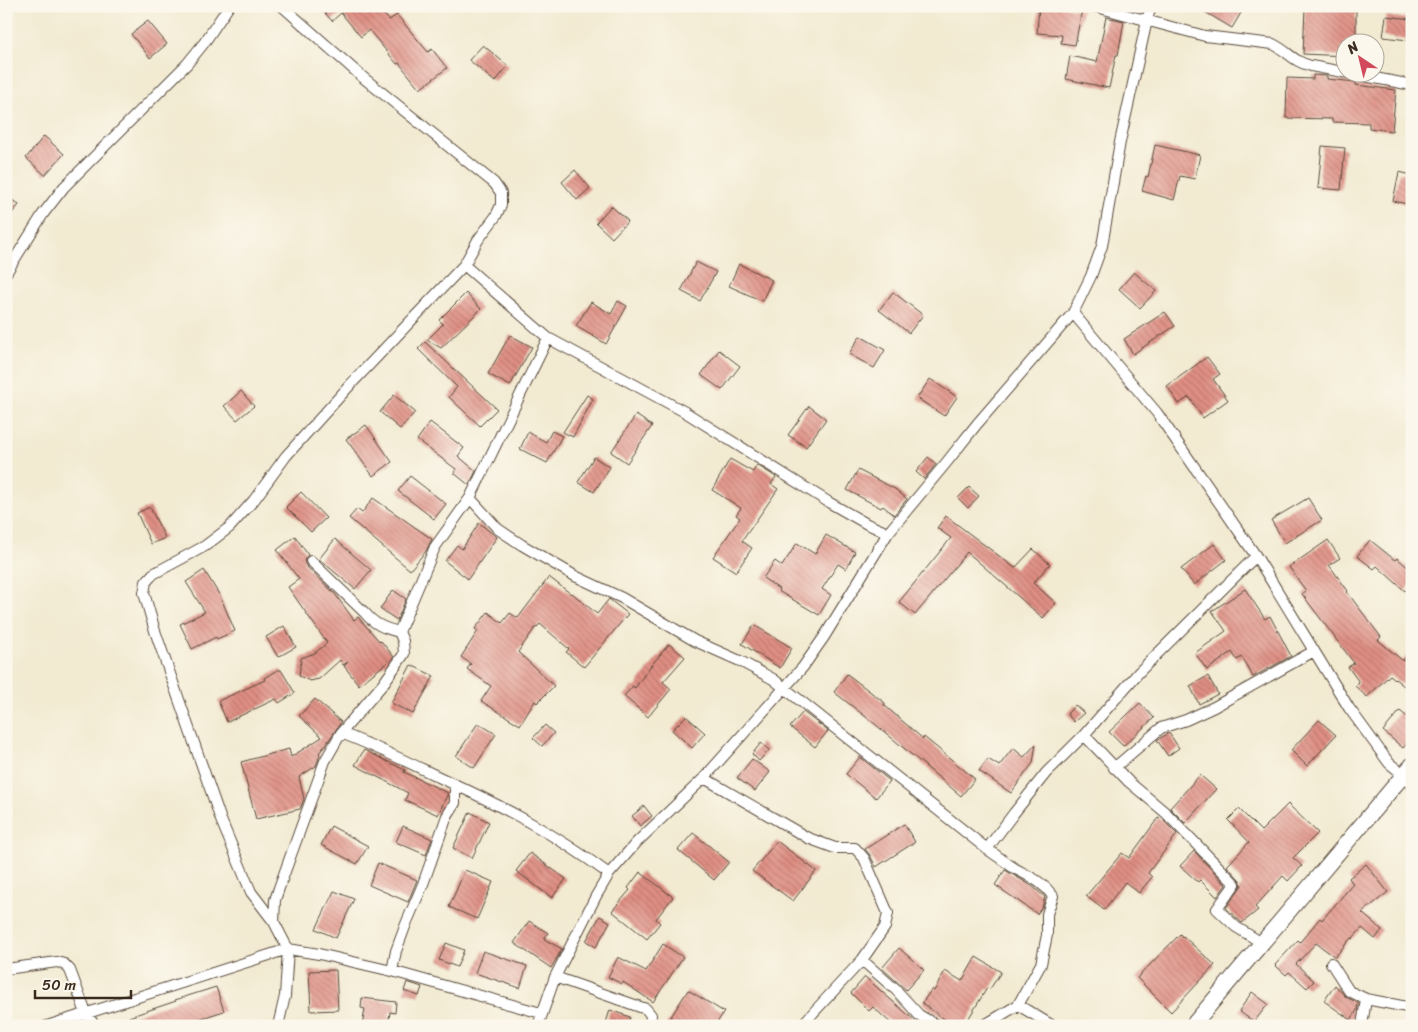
<svg xmlns="http://www.w3.org/2000/svg" width="1418" height="1032" font-family="Sriracha,sans-serif">
	<style>
		.building { fill: url(#building-back-hatch) }
		.lines { fill: none; stroke-linecap: round; stroke-linejoin: round }
		.street-casing { stroke: #564739; stroke-width: 12 }
		.secondary-casing { stroke: #564739; stroke-width: 17 }
		.street { stroke: #fff; stroke-width: 10 }
		.secondary { stroke: #fff; stroke-width: 15 }
	</style>
	<defs>
		<pattern id="building-back-hatch" width="6" height="6" patternUnits="userSpaceOnUse" patternTransform="scale(1.25)"><rect width="6" height="6" fill="#e08f84"/><path d="M-1 5l2 2M0 0l6 6M5-1l2 2" fill="none" stroke="#b7756b"/></pattern>
	</defs>
	<rect width="100%" height="100%" fill="#fbf7ec"/>
	<filter id="ink" filterUnits="userSpaceOnUse"><feTurbulence type="fractalNoise" baseFrequency=".02" numOctaves="2"/><feDisplacementMap in="SourceGraphic" scale="10" xChannelSelector="R" yChannelSelector="G"/><feConvolveMatrix kernelMatrix="1 2 1 2 8 2 1 2 1" color-interpolation-filters="sRGB"/></filter>
	<filter id="wash" filterUnits="userSpaceOnUse"><feTurbulence type="fractalNoise" baseFrequency=".0096" numOctaves="4" result="noise"/><feDisplacementMap in="SourceGraphic" scale="20" xChannelSelector="R" yChannelSelector="G"/><feGaussianBlur stdDeviation="1.12" result="paint"/><feColorMatrix in="noise" values="0 0 0 0 0 0 0 0 0 0 0 0 0 0 0 0 0 1.4 0 .05"/><feComposite in="paint" operator="in"/></filter>
	<g filter="url(#wash)">
		<rect width="100%" height="100%" fill="#f2ead1"/>
		<g id="blocks">
			<path class="building" d="M 319,6 L 377,6 L 389,20 L 397,15 L 428,52 L 432,49 L 447,68 L 420,89 L 399,63 L 397,64 L 369,30 L 361,37 L 341,13 L 332,21 Z
				M 1039,6 L 1060,6 L 1082,10 L 1075,45 L 1061,43 L 1062,35 L 1037,33 Z
				M 1195,6 L 1245,6 L 1232,28 Z
				M 1342,6 L 1356,6 L 1356,42 L 1346,42 L 1346,56 L 1303,54 L 1305,8 L 1342,9 Z
				M 1386,16 L 1411,19 L 1408,40 L 1383,37 Z
				M 1106,17 L 1124,21 L 1118,55 L 1116,55 L 1109,88 L 1066,79 L 1070,56 L 1097,62 Z
				M 148,21 L 167,44 L 150,58 L 131,34 Z
				M 483,45 L 508,66 L 495,82 L 469,60 Z
				M 1313,75 L 1327,76 L 1327,79 L 1356,82 L 1356,85 L 1396,90 L 1392,131 L 1369,128 L 1369,123 L 1332,122 L 1332,119 L 1286,118 L 1287,78 L 1313,79 Z
				M 44,136 L 64,154 L 45,175 L 26,158 Z
				M 1155,145 L 1200,155 L 1195,179 L 1180,176 L 1174,200 L 1142,191 L 1146,176 L 1148,177 Z
				M 1322,146 L 1345,148 L 1341,190 L 1318,188 Z
				M 575,170 L 590,188 L 577,200 L 562,182 Z
				M 1399,172 L 1412,175 L 1412,205 L 1393,201 Z
				M 6,195 L 19,205 L 6,220 Z
				M 611,206 L 628,221 L 612,238 L 596,223 Z
				M 696,262 L 716,272 L 700,301 L 681,291 Z
				M 739,264 L 772,280 L 762,301 L 729,286 Z
				M 1134,272 L 1156,291 L 1140,308 L 1119,289 Z
				M 893,292 L 923,315 L 909,333 L 879,310 Z
				M 466,293 L 481,309 L 441,348 L 427,340 L 443,324 L 439,320 Z
				M 618,301 L 627,306 L 606,344 L 576,326 L 591,302 L 611,314 Z
				M 1165,312 L 1175,326 L 1133,354 L 1124,339 Z
				M 510,335 L 532,347 L 510,386 L 488,374 Z
				M 860,336 L 885,350 L 874,368 L 849,354 Z
				M 425,342 L 497,409 L 480,426 L 449,397 L 457,387 L 418,349 Z
				M 719,350 L 740,366 L 722,390 L 701,375 Z
				M 1207,357 L 1220,374 L 1213,379 L 1228,400 L 1203,418 L 1189,397 L 1179,404 L 1167,386 Z
				M 930,379 L 957,397 L 944,416 L 917,398 Z
				M 241,391 L 254,406 L 237,420 L 224,406 Z
				M 394,395 L 415,412 L 400,429 L 380,412 Z
				M 587,395 L 593,399 L 573,437 L 563,432 Z
				M 809,406 L 826,419 L 806,447 L 788,435 Z
				M 636,415 L 652,426 L 627,463 L 611,452 Z
				M 430,422 L 464,448 L 458,456 L 476,471 L 469,485 L 454,473 L 456,469 L 417,440 Z
				M 366,425 L 392,462 L 373,476 L 346,439 Z
				M 552,431 L 562,436 L 547,463 L 520,449 L 528,432 L 546,442 Z
				M 594,457 L 610,467 L 594,492 L 578,482 Z
				M 928,457 L 936,464 L 924,479 L 916,472 Z
				M 730,459 L 753,472 L 757,465 L 776,477 L 771,484 L 778,489 L 742,541 L 752,548 L 736,572 L 713,557 L 740,518 L 736,515 L 741,508 L 712,490 Z
				M 858,470 L 895,489 L 907,499 L 894,515 L 883,506 L 881,508 L 847,490 Z
				M 410,476 L 446,504 L 434,519 L 398,491 Z
				M 969,487 L 979,496 L 968,508 L 958,498 Z
				M 301,492 L 326,518 L 311,532 L 286,507 Z
				M 373,498 L 432,539 L 426,551 L 410,570 L 349,518 L 357,509 L 362,513 Z
				M 1308,498 L 1322,520 L 1285,543 L 1271,520 Z
				M 150,507 L 165,538 L 151,544 L 137,513 Z
				M 946,516 L 1015,568 L 1033,549 L 1050,564 L 1033,583 L 1056,603 L 1043,618 L 967,552 L 915,615 L 899,602 L 951,538 L 937,528 Z
				M 479,523 L 497,537 L 468,579 L 445,561 L 457,545 L 462,549 Z
				M 826,535 L 855,552 L 846,569 L 838,564 L 822,589 L 831,595 L 819,615 L 778,591 L 779,589 L 763,578 L 775,561 L 782,566 L 797,543 L 815,554 Z
				M 295,536 L 308,555 L 304,560 L 306,566 L 335,594 L 354,620 L 358,617 L 380,642 L 381,641 L 394,657 L 359,685 L 344,666 L 348,662 L 343,665 L 340,660 L 319,679 L 310,681 L 299,676 L 301,658 L 315,653 L 327,643 L 288,587 L 299,579 L 277,550 Z
				M 335,539 L 371,570 L 355,589 L 319,559 Z
				M 1328,540 L 1340,558 L 1329,565 L 1348,591 L 1347,592 L 1381,637 L 1378,640 L 1403,661 L 1412,648 L 1412,677 L 1404,686 L 1390,675 L 1367,697 L 1355,686 L 1359,682 L 1348,667 L 1354,663 L 1302,594 L 1306,591 L 1289,567 Z
				M 1370,540 L 1395,560 L 1397,558 L 1412,571 L 1412,584 L 1405,591 L 1377,566 L 1374,569 L 1357,556 Z
				M 1214,544 L 1226,560 L 1194,585 L 1181,569 Z
				M 204,570 L 220,596 L 235,631 L 217,639 L 216,637 L 192,649 L 180,624 L 205,612 L 186,582 Z
				M 549,577 L 571,594 L 572,593 L 597,614 L 609,599 L 628,614 L 584,667 L 566,652 L 569,649 L 540,624 L 536,628 L 535,628 L 518,652 L 554,686 L 537,703 L 535,701 L 520,725 L 481,701 L 491,686 L 467,669 L 471,664 L 461,657 L 478,631 L 475,629 L 488,612 L 502,623 L 510,613 L 518,618 Z
				M 1245,589 L 1265,619 L 1270,616 L 1291,656 L 1253,677 L 1242,657 L 1237,660 L 1232,652 L 1207,670 L 1195,653 L 1226,631 L 1212,611 Z
				M 393,590 L 406,599 L 397,620 L 380,609 Z
				M 754,625 L 792,648 L 780,668 L 742,644 Z
				M 284,626 L 296,647 L 278,657 L 266,637 Z
				M 669,644 L 685,657 L 663,682 L 671,689 L 648,717 L 624,696 L 633,686 L 635,688 L 649,668 Z
				M 411,665 L 434,676 L 413,714 L 391,703 Z
				M 277,670 L 281,670 L 295,693 L 279,703 L 276,699 L 227,722 L 218,701 L 265,680 L 264,678 Z
				M 847,674 L 885,703 L 884,705 L 923,739 L 924,737 L 975,779 L 961,796 L 875,724 L 834,692 Z
				M 1208,676 L 1218,694 L 1199,704 L 1190,686 Z
				M 315,699 L 341,722 L 327,743 L 319,753 L 320,755 L 316,766 L 299,777 L 304,799 L 300,809 L 256,819 L 241,762 L 289,749 L 291,757 L 322,737 L 299,716 Z
				M 1140,703 L 1154,718 L 1123,746 L 1109,732 Z
				M 1075,705 L 1084,713 L 1074,722 L 1067,714 Z
				M 1400,711 L 1412,721 L 1412,738 L 1403,748 L 1383,731 Z
				M 803,712 L 828,731 L 815,747 L 790,727 Z
				M 686,716 L 705,733 L 692,748 L 672,730 Z
				M 1319,720 L 1336,735 L 1307,766 L 1291,750 Z
				M 478,723 L 496,734 L 474,768 L 456,756 Z
				M 545,725 L 554,733 L 542,746 L 533,738 Z
				M 1169,733 L 1179,748 L 1168,756 L 1157,740 Z
				M 761,743 L 769,750 L 759,761 L 752,754 Z
				M 1036,744 L 1033,763 L 1011,793 L 979,771 L 988,759 L 999,766 L 1013,748 L 1024,757 Z
				M 364,750 L 405,770 L 404,772 L 448,793 L 438,815 L 405,800 L 408,793 L 355,765 Z
				M 860,757 L 890,781 L 876,798 L 846,774 Z
				M 752,759 L 770,772 L 755,791 L 737,778 Z
				M 1200,775 L 1216,789 L 1185,823 L 1170,808 Z
				M 1288,804 L 1318,833 L 1293,858 L 1302,866 L 1288,881 L 1283,876 L 1255,907 L 1258,910 L 1242,923 L 1226,908 L 1242,885 L 1240,880 L 1227,866 L 1249,842 L 1228,820 L 1239,809 L 1261,831 Z
				M 644,806 L 652,816 L 640,826 L 632,816 Z
				M 470,812 L 489,822 L 472,858 L 453,848 Z
				M 1158,818 L 1160,819 L 1161,818 L 1177,834 L 1148,873 L 1152,877 L 1139,893 L 1125,882 L 1104,910 L 1086,896 L 1122,853 L 1129,858 Z
				M 904,824 L 915,842 L 876,867 L 870,855 L 865,849 Z
				M 331,826 L 368,846 L 357,864 L 321,845 Z
				M 403,826 L 432,839 L 426,855 L 396,842 Z
				M 693,833 L 729,862 L 714,880 L 678,850 Z
				M 777,841 L 816,871 L 793,901 L 752,871 Z
				M 1194,851 L 1226,885 L 1217,897 L 1200,880 L 1198,882 L 1180,866 Z
				M 530,853 L 566,879 L 552,898 L 516,871 Z
				M 378,863 L 417,880 L 408,902 L 369,885 Z
				M 1366,864 L 1388,892 L 1362,913 L 1382,930 L 1375,939 L 1362,928 L 1352,939 L 1351,938 L 1335,957 L 1316,943 L 1296,964 L 1314,981 L 1307,988 L 1289,972 L 1286,975 L 1275,965 L 1298,940 L 1300,942 L 1320,918 L 1322,920 L 1353,884 L 1349,878 Z
				M 465,870 L 493,882 L 477,919 L 449,907 Z
				M 1005,870 L 1032,886 L 1045,897 L 1042,907 L 1037,914 L 995,885 Z
				M 640,872 L 673,897 L 656,919 L 660,923 L 647,939 L 612,911 L 630,890 L 628,888 Z
				M 334,891 L 354,899 L 336,938 L 316,929 Z
				M 600,916 L 610,922 L 596,947 L 586,941 Z
				M 529,921 L 548,933 L 544,939 L 562,949 L 551,968 L 514,943 Z
				M 1180,934 L 1182,937 L 1183,936 L 1215,965 L 1171,1012 L 1137,978 Z
				M 446,943 L 464,950 L 457,967 L 439,960 Z
				M 663,944 L 683,957 L 653,1002 L 623,982 L 622,984 L 608,977 L 618,957 L 646,971 Z
				M 899,948 L 924,970 L 906,990 L 882,968 Z
				M 483,951 L 527,966 L 520,988 L 475,973 Z
				M 976,957 L 1001,972 L 990,989 L 987,988 L 964,1026 L 954,1026 L 922,1003 L 932,989 L 934,991 L 945,971 L 962,981 Z
				M 336,970 L 338,1010 L 311,1011 L 309,971 Z
				M 865,977 L 921,1026 L 894,1026 L 873,1007 L 869,1011 L 851,993 Z
				M 407,982 L 422,987 L 419,996 L 404,991 Z
				M 1335,985 L 1346,997 L 1358,1003 L 1357,1010 L 1351,1020 L 1324,1001 Z
				M 216,987 L 224,1011 L 177,1026 L 132,1026 L 129,1017 L 176,1001 L 175,1000 Z
				M 688,990 L 724,1012 L 715,1026 L 665,1026 Z
				M 1252,992 L 1268,1004 L 1254,1022 L 1239,1011 Z
				M 362,998 L 396,1002 L 395,1013 L 390,1012 L 388,1026 L 362,1026 L 365,1009 L 361,1008 Z
				M 610,1010 L 630,1017 L 627,1026 L 605,1026 Z"/>
		</g>
	</g>
	<g filter="url(#ink)">
		<use href="#blocks" fill-opacity="0" stroke="#564739" stroke-width="1"/>
		<g class="lines">
			<g class="street-casing">
				<path id="street" d="M 1093,6 L 1205,36 L 1273,44 C 1289,52 1292,61 1311,66 L 1412,85
					M 464,265 L 548,338 L 685,412 L 830,503 L 867,524 L 888,533
					M 6,273 L 43,214 L 64,187 L 187,64 L 204,43 L 229,6
					M 1073,313 L 1157,413 L 1256,556 L 1349,708 L 1389,763 L 1404,775 L 1412,786
					M 470,498 L 498,529 L 522,545 L 575,576 L 622,598 L 695,641 L 740,661 L 773,679 L 987,849 C 996,855 1005,862 1014,868 C 1030,877 1042,881 1053,896 L 1047,914 L 1047,935 L 1041,964 L 1018,1005 L 983,1026
					M 311,561 L 365,613 C 375,625 384,628 399,632
					M 341,733 C 375,746 408,762 441,778 C 502,806 554,833 609,874
					M 1084,735 L 1129,782 L 1166,813 L 1235,884 L 1217,909 L 1236,927 L 1262,943
					M 1114,768 L 1161,728 L 1186,720 L 1214,707 L 1314,651
					M 704,778 L 808,838 L 835,848 L 855,848 L 864,858 L 888,913 L 885,927 L 862,960 L 801,1026
					M 987,849 L 1014,813 L 1046,773 L 1084,735 L 1139,672 L 1256,556
					M 274,922 L 275,900 L 279,888 L 325,761 L 341,733 L 383,684 L 404,654 L 403,641 L 399,632 L 435,547 L 470,498 L 548,338
					M 862,960 L 896,990 L 919,1015 L 938,1026
					M 1331,963 L 1349,991 L 1366,999 L 1412,1008
					M 6,969 L 57,962 L 64,964 L 70,970 L 86,1013 L 95,1026
					M 392,971 L 396,951 L 406,924 L 423,884 L 447,816 L 455,803 L 455,784
					M 555,977 L 646,1009 L 651,1015 L 650,1026
					M 1018,1005 L 1053,1026
					M 47,1026 L 288,949 L 319,954 L 392,971 L 541,1013
					M 278,1026 L 285,996 L 288,949 L 274,922 L 251,892 L 221,820 L 155,631 L 144,593 L 146,582 L 153,574 L 205,546 L 230,527 L 254,500 L 286,456 L 351,384 L 464,265 L 478,240 L 496,216 L 501,205 L 501,193 L 494,183 L 360,75 L 282,6
					M 538,1026 L 555,977 L 596,896 L 609,874 L 637,842 L 704,778 L 803,667 L 824,637 L 888,533 L 946,463 L 977,424 L 1073,313 L 1091,276 L 1102,246 L 1120,142 L 1147,20 L 1151,6
					M 1362,1026 L 1366,999"/>
			</g>
			<g class="secondary-casing">
				<path id="secondary" d="M 1192,1026 L 1412,765"/>
			</g>
			<use href="#street" class="street"/>
			<use href="#secondary" class="secondary"/>
		</g>
	</g>
	<rect width="1418" height="1032" fill="none" stroke="#fbf7ec" stroke-width="25"/>
	<g transform="translate(1360 58) rotate(325)"><circle r="24" fill="#fbf7ec" stroke="#aea59a"/>
	<path d="M0-4L9 19L0 12L-9 19Z" fill="#d1495b"/>
	<text y="-8" font-size="14" font-weight="bold" text-anchor="middle" fill="#3b2a1e">N</text>
	</g>
	<path d="M35 990v8h96v-8" fill="none" stroke="#3b2a1e" stroke-width="2.5"/>
	<text x="42" y="990" font-size="15" fill="#3b2a1e" stroke="#fbf7ec" stroke-width="4" paint-order="stroke">50 m</text>
</svg>
